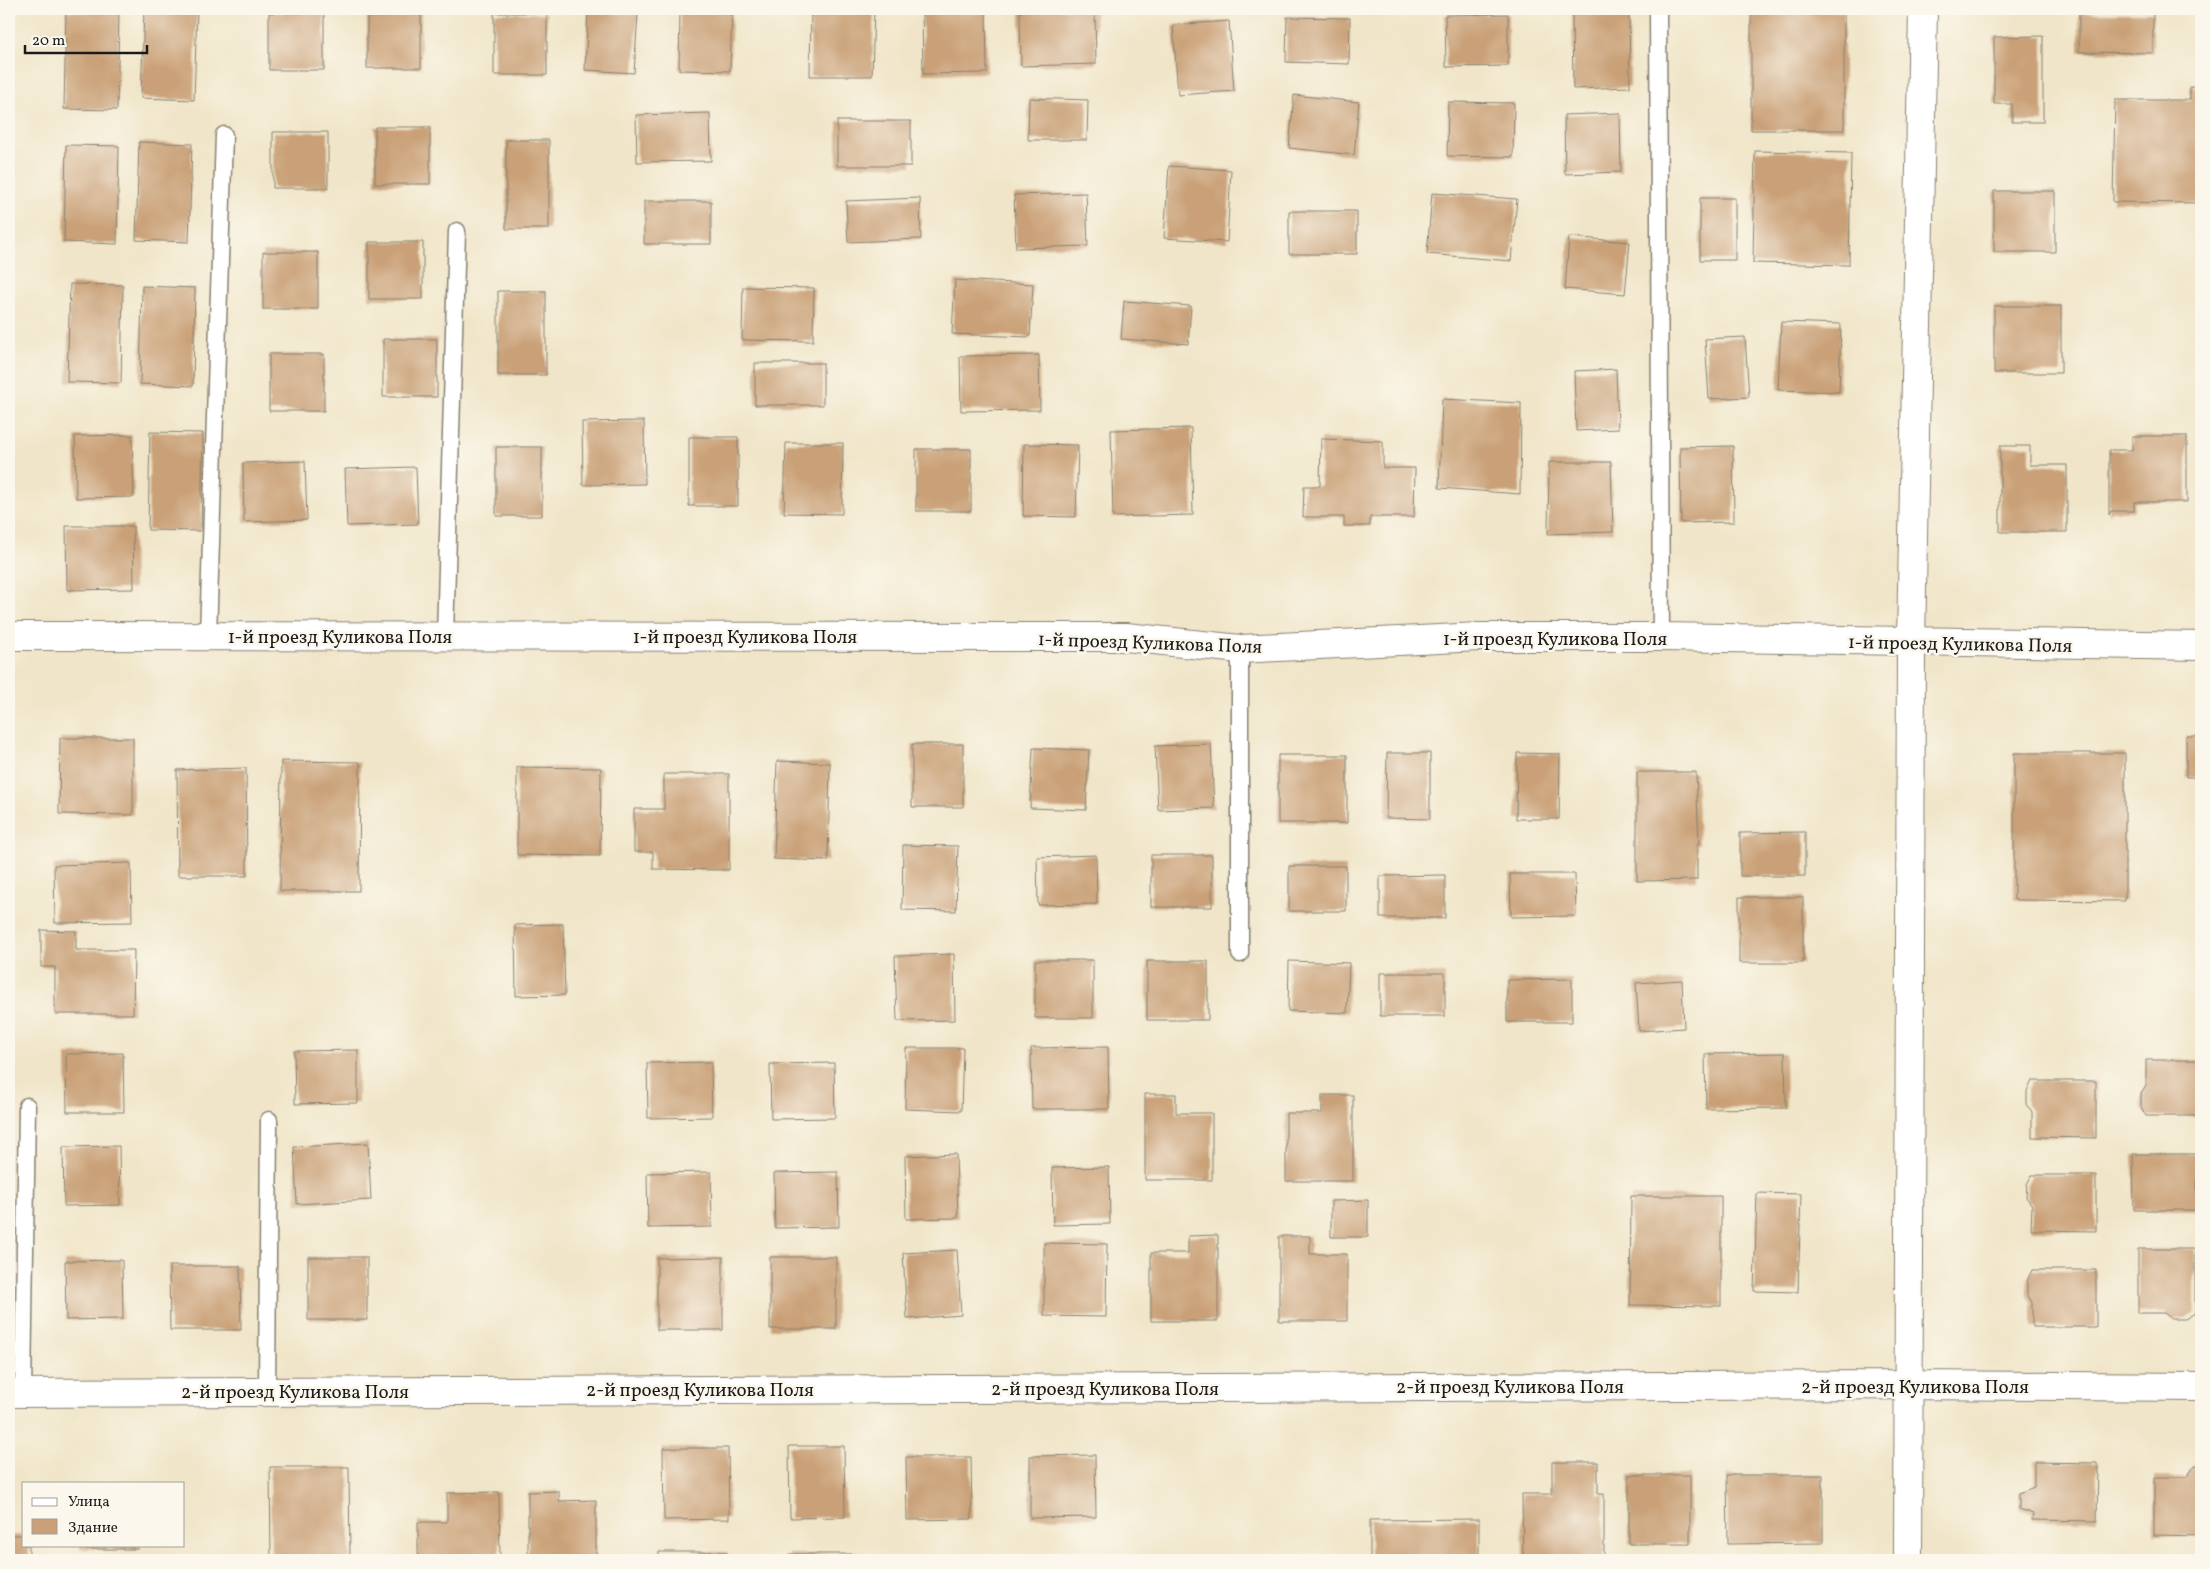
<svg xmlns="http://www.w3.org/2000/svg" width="2210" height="1569" font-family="Vollkorn,serif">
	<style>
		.building { fill: #c9a077 }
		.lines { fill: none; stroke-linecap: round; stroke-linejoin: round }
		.service-casing { stroke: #868072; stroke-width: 19 }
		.minor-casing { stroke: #868072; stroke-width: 30 }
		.service { stroke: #fff; stroke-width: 16 }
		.minor { stroke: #fff; stroke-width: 28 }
		.labels { text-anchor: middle; stroke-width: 5; stroke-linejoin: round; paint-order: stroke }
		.street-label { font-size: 19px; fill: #1c1c1c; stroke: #fbf7ec }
	</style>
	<rect width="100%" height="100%" fill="#fbf7ec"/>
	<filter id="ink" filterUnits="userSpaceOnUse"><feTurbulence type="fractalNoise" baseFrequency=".02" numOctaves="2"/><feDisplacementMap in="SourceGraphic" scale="10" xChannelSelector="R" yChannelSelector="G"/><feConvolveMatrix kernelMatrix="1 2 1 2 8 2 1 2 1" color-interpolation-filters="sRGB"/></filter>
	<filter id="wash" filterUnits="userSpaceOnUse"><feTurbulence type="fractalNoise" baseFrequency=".0096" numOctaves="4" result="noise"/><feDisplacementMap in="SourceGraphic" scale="20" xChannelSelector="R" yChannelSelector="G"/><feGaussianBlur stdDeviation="1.12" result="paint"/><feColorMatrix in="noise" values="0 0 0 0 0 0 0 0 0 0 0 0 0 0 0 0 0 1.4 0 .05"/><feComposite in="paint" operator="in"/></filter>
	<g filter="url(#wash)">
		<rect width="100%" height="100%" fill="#f0e5c8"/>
		<g id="blocks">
			<path class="building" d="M 144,9 L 197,9 L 194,100 L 141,98 Z
				M 811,9 L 874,9 L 872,76 L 810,76 Z
				M 922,9 L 986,9 L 987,73 L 923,74 Z
				M 1020,9 L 1095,9 L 1096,64 L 1021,66 Z
				M 66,11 L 119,13 L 117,110 L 64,109 Z
				M 588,11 L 638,14 L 634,73 L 585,70 Z
				M 680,11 L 732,11 L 730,71 L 679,70 Z
				M 1751,11 L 1844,11 L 1844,130 L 1751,130 Z
				M 367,12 L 421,12 L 421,68 L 367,68 Z
				M 1629,12 L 1630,87 L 1573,89 L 1572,13 Z
				M 269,13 L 324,13 L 324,70 L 269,70 Z
				M 494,13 L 547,13 L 547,75 L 494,75 Z
				M 2079,13 L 2153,13 L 2153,53 L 2079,52 Z
				M 1508,14 L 1508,66 L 1446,67 L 1445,15 Z
				M 1287,17 L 1350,18 L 1349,64 L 1286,62 Z
				M 1229,21 L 1234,91 L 1178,95 L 1173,25 Z
				M 2043,36 L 2043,122 L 2012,122 L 2012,104 L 1994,104 L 1994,37 Z
				M 2190,87 L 2201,87 L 2201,203 L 2113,202 L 2115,100 L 2190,100 Z
				M 1294,95 L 1359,102 L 1354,155 L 1289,148 Z
				M 1029,98 L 1088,100 L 1087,140 L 1028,140 Z
				M 1448,102 L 1514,103 L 1513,157 L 1447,156 Z
				M 710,113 L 711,161 L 637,162 L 636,115 Z
				M 1620,113 L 1621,172 L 1565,174 L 1564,115 Z
				M 837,121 L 911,121 L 911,166 L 837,166 Z
				M 375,127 L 430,127 L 430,184 L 375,184 Z
				M 273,132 L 328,132 L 328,188 L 273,188 Z
				M 506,140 L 549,140 L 549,229 L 506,229 Z
				M 139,142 L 192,144 L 189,242 L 136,240 Z
				M 66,145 L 119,146 L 117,244 L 64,242 Z
				M 1755,151 L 1851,153 L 1849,265 L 1753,263 Z
				M 1169,166 L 1231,170 L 1227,242 L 1164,238 Z
				M 1994,191 L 2055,191 L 2055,252 L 1994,252 Z
				M 1086,193 L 1088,246 L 1016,248 L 1014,195 Z
				M 1432,193 L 1517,199 L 1511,261 L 1427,254 Z
				M 920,198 L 921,239 L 848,242 L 846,201 Z
				M 1700,198 L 1735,198 L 1735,260 L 1700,260 Z
				M 644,201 L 711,201 L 711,244 L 644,244 Z
				M 1289,211 L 1357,211 L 1357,254 L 1289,254 Z
				M 1569,237 L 1630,242 L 1625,294 L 1565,289 Z
				M 369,242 L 423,242 L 423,299 L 369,299 Z
				M 263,252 L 318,252 L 318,309 L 263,309 Z
				M 955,280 L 1033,284 L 1030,337 L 952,334 Z
				M 70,284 L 123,285 L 121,383 L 67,382 Z
				M 142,286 L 195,288 L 193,386 L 140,384 Z
				M 743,287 L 814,288 L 813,341 L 742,340 Z
				M 498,291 L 546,291 L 546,375 L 498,375 Z
				M 1124,301 L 1191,306 L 1188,344 L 1121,339 Z
				M 1994,306 L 2061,306 L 2061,373 L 1994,373 Z
				M 1781,322 L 1841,324 L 1839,392 L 1778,390 Z
				M 1745,337 L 1749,397 L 1709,399 L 1705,339 Z
				M 383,339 L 437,339 L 437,397 L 383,397 Z
				M 269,354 L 324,354 L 324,411 L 269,411 Z
				M 1039,355 L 1040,410 L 961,411 L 960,356 Z
				M 755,363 L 823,363 L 823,405 L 755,405 Z
				M 1616,369 L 1618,429 L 1576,431 L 1574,371 Z
				M 1442,399 L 1521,403 L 1520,494 L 1439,488 Z
				M 644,421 L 645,484 L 583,485 L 582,422 Z
				M 1191,428 L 1193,515 L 1113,517 L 1111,430 Z
				M 150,432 L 203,433 L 201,531 L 148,530 Z
				M 132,435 L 134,497 L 76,498 L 75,436 Z
				M 2132,436 L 2187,436 L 2187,502 L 2134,502 L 2134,511 L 2111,511 L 2109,515 L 2109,450 L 2132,450 Z
				M 689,437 L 738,437 L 738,506 L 689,506 Z
				M 1321,439 L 1383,441 L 1383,468 L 1415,468 L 1414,517 L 1370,517 L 1370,526 L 1344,526 L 1344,517 L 1303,517 L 1304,486 L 1320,486 Z
				M 786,443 L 843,443 L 842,514 L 784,513 Z
				M 1024,444 L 1078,445 L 1076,517 L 1023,516 Z
				M 1733,446 L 1734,522 L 1681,523 L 1680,447 Z
				M 2000,446 L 2030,446 L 2030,465 L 2067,465 L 2067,532 L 2000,532 Z
				M 496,447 L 542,447 L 542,516 L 496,516 Z
				M 916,449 L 971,449 L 971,511 L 916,511 Z
				M 305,461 L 307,520 L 244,522 L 243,463 Z
				M 1549,462 L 1611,462 L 1613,532 L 1548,534 Z
				M 416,467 L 418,524 L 347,526 L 345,469 Z
				M 66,526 L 133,526 L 134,589 L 67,590 Z
				M 2186,736 L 2201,736 L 2201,777 L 2186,777 Z
				M 60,738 L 133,738 L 133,815 L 59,814 Z
				M 912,744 L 963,744 L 963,807 L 912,807 Z
				M 1211,744 L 1214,808 L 1158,810 L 1155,746 Z
				M 1033,748 L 1089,750 L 1086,810 L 1030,808 Z
				M 1387,753 L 1430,753 L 1430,819 L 1386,818 Z
				M 1517,753 L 1560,754 L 1559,819 L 1516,819 Z
				M 2014,753 L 2125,753 L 2125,901 L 2014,900 Z
				M 1278,755 L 1347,755 L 1347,823 L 1278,823 Z
				M 281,761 L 360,762 L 359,891 L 280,891 Z
				M 777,761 L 830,763 L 828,861 L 774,859 Z
				M 517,767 L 601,768 L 600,856 L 517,855 Z
				M 246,768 L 247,876 L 178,876 L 177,770 Z
				M 1637,772 L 1696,772 L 1699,844 L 1697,844 L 1697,880 L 1637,881 Z
				M 664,774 L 729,774 L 729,870 L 653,869 L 653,852 L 634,852 L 634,809 L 664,809 Z
				M 1805,832 L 1805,876 L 1740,876 L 1740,833 Z
				M 903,845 L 958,846 L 956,911 L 902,910 Z
				M 1096,855 L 1097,904 L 1038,905 L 1037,857 Z
				M 1151,855 L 1212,855 L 1212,907 L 1151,907 Z
				M 131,863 L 132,922 L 55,923 L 54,865 Z
				M 1289,866 L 1346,866 L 1346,911 L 1289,911 Z
				M 1510,874 L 1575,874 L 1576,916 L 1511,917 Z
				M 1445,875 L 1445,918 L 1380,918 L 1380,876 Z
				M 1739,897 L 1803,897 L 1803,963 L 1739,963 Z
				M 563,924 L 565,995 L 516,996 L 515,925 Z
				M 41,930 L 76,931 L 76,950 L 134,950 L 133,1014 L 55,1014 L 55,967 L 41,967 Z
				M 954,954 L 955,1020 L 897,1021 L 895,956 Z
				M 1035,960 L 1093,960 L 1093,1018 L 1035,1018 Z
				M 1147,961 L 1208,961 L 1208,1020 L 1147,1020 Z
				M 1289,961 L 1349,963 L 1347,1013 L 1288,1011 Z
				M 1380,973 L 1445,973 L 1445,1016 L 1380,1016 Z
				M 1572,979 L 1572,1022 L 1507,1022 L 1507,980 Z
				M 1682,980 L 1684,1028 L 1639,1031 L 1636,983 Z
				M 1108,1047 L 1109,1109 L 1032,1109 L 1031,1048 Z
				M 906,1048 L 963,1048 L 961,1111 L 905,1109 Z
				M 358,1050 L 358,1103 L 295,1104 L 294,1051 Z
				M 123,1053 L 124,1112 L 67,1112 L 66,1054 Z
				M 1785,1053 L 1786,1108 L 1706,1109 L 1705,1054 Z
				M 2146,1060 L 2201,1060 L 2201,1116 L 2146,1116 L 2141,1107 L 2141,1094 L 2146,1086 Z
				M 711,1062 L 712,1117 L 648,1118 L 647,1063 Z
				M 834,1063 L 835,1118 L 771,1119 L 770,1064 Z
				M 2032,1081 L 2096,1081 L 2096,1138 L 2032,1137 L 2032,1112 L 2027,1104 L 2027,1091 Z
				M 1145,1094 L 1176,1094 L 1176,1113 L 1212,1113 L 1212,1180 L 1145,1180 Z
				M 1322,1095 L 1353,1095 L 1353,1181 L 1286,1181 L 1286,1113 L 1322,1113 Z
				M 368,1143 L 371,1200 L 297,1204 L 294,1147 Z
				M 119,1146 L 120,1205 L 64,1206 L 63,1147 Z
				M 956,1154 L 958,1218 L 906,1219 L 905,1156 Z
				M 2133,1154 L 2197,1154 L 2197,1210 L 2134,1210 Z
				M 1109,1167 L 1110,1224 L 1053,1225 L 1052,1168 Z
				M 711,1172 L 712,1227 L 648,1228 L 647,1173 Z
				M 838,1172 L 839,1227 L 775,1228 L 774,1173 Z
				M 2032,1175 L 2096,1175 L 2096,1231 L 2031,1230 L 2032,1205 L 2026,1197 L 2027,1184 Z
				M 1757,1193 L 1801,1194 L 1798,1292 L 1754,1291 Z
				M 1631,1196 L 1721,1196 L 1721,1306 L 1630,1305 Z
				M 1368,1200 L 1368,1237 L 1331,1237 L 1331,1201 Z
				M 1218,1235 L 1218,1321 L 1151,1321 L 1151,1253 L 1188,1253 L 1188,1236 Z
				M 1279,1236 L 1310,1236 L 1310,1254 L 1347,1254 L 1347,1321 L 1279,1321 Z
				M 1044,1243 L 1107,1244 L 1106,1317 L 1044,1316 Z
				M 2138,1249 L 2195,1249 L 2195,1313 L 2185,1319 L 2172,1319 L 2164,1313 L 2138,1313 Z
				M 957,1250 L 961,1315 L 907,1319 L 903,1253 Z
				M 308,1257 L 367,1257 L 367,1320 L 308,1320 Z
				M 723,1257 L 723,1330 L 657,1330 L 657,1258 Z
				M 770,1257 L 836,1257 L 836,1329 L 770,1329 Z
				M 122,1260 L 123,1319 L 66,1320 L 65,1261 Z
				M 169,1266 L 240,1266 L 241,1330 L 170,1330 Z
				M 2032,1270 L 2096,1270 L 2096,1327 L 2032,1327 L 2032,1302 L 2027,1294 L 2027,1281 Z
				M 789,1446 L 844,1446 L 845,1517 L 790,1518 Z
				M 663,1448 L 728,1448 L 729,1519 L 664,1520 Z
				M 1095,1455 L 1096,1517 L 1030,1518 L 1030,1456 Z
				M 906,1457 L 971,1457 L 972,1519 L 907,1520 Z
				M 1552,1462 L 1598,1462 L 1598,1494 L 1604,1494 L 1604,1560 L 1523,1560 L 1522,1494 L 1552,1494 Z
				M 2034,1462 L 2098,1463 L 2097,1521 L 2032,1520 L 2033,1514 L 2019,1509 L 2019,1493 L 2034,1487 Z
				M 2195,1465 L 2201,1465 L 2201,1536 L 2154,1535 L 2154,1477 L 2187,1477 Z
				M 270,1467 L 349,1467 L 350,1560 L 271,1560 Z
				M 1629,1475 L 1690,1475 L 1690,1544 L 1629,1544 Z
				M 1727,1475 L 1823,1475 L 1823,1543 L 1728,1544 Z
				M 559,1491 L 559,1501 L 596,1500 L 596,1560 L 528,1560 L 528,1492 Z
				M 499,1492 L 500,1560 L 418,1560 L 418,1522 L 447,1522 L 447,1493 Z
				M 1479,1519 L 1479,1560 L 1370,1560 L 1370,1520 Z
				M 9,1535 L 24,1535 L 24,1545 L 29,1545 L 29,1560 L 9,1560 Z
				M 80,1545 L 138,1545 L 138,1549 L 80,1549 Z
				M 659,1552 L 727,1552 L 727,1560 L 659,1560 Z
				M 789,1554 L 856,1554 L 857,1560 L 789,1560 Z"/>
		</g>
	</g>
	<g filter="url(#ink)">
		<use href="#blocks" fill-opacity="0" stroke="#868072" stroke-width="1"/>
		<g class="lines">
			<g class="service-casing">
				<path id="service" d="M 1658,9 L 1661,637
					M 208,636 L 224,135
					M 445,636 L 457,231
					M 1240,649 L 1240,954
					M 267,1391 L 269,1120
					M 23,1393 L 27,1106"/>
			</g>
			<g class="minor-casing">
				<path id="minor" d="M 9,636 L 1126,637 L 1240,649 L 1479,637 L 1661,637 L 2201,646
					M 9,1393 L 1909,1385 L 2201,1387
					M 1908,1560 L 1911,643 L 1923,9"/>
			</g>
			<use href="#service" class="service"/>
			<use href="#minor" class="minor"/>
		</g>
	</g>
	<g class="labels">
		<g class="street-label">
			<text x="340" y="643">1-й проезд Куликова Поля</text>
			<text x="745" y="643">1-й проезд Куликова Поля</text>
			<text x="1555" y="645">1-й проезд Куликова Поля</text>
			<text transform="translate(1150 642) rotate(2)" y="7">1-й проезд Куликова Поля</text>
			<text transform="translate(1960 643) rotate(1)" y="7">1-й проезд Куликова Поля</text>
			<text x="1510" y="1393">2-й проезд Куликова Поля</text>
			<text x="1915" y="1393">2-й проезд Куликова Поля</text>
			<text x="1105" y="1395">2-й проезд Куликова Поля</text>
			<text x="700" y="1396">2-й проезд Куликова Поля</text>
			<text x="295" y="1398">2-й проезд Куликова Поля</text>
		</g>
	</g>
	<rect width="2210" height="1569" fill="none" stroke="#fbf7ec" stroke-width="30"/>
	<rect x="22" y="1482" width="162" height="65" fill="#fbf7ec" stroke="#a29f99"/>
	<rect x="32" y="1498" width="25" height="8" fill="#ffffff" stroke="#a29f99"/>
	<text x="68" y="1506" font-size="15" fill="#1c1c1c">Улица</text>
	<rect x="32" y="1519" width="25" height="15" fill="#c9a077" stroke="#a29f99"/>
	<text x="68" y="1532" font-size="15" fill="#1c1c1c">Здание</text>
	<path d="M25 45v8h122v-8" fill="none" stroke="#1c1c1c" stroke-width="2.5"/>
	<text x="32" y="45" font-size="15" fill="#1c1c1c" stroke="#fbf7ec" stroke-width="4" paint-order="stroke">20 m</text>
</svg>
